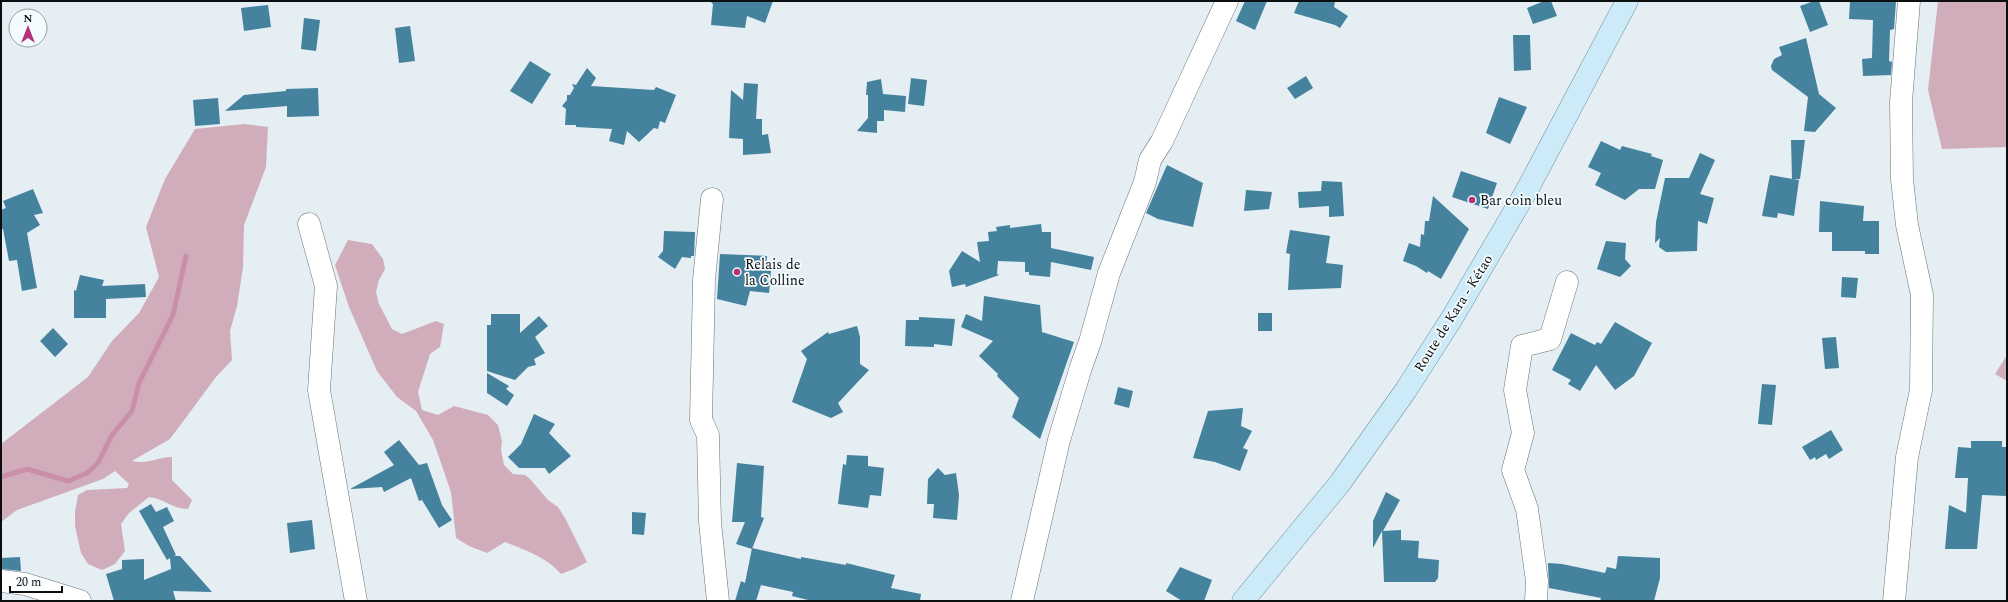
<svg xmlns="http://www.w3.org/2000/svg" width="2008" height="602" font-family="Spectral,serif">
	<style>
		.green { fill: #d1adbc }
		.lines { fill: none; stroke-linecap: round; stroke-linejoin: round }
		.stream { stroke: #ca8fa8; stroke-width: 5 }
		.building { fill: #44829e }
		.minor-casing { stroke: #6a7277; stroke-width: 23 }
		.major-casing { stroke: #7394a4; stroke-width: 23 }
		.minor { stroke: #fff; stroke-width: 22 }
		.major { stroke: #cceaf8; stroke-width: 22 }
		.poi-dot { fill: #b53178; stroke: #f3fbff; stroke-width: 1.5 }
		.labels { text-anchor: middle; stroke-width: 3.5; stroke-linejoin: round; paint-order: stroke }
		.poi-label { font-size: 14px; fill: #0c0f10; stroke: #f3fbff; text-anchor: start }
		.street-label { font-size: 14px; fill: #0c0f10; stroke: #f3fbff }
	</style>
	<rect width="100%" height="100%" fill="#e4eef3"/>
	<path class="green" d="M 1938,1 L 2007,1 L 2007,147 L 1942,149 L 1928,90 Z
		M 244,124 L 268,127 L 266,167 L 244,225 L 243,267 L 237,306 L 230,331 L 232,360 L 216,377 L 170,439 L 132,461 C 146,465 158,457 172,457 L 172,480 L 192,500 L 188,509 C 173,509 165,499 149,497 L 129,513 L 121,524 L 125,551 L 115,564 L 102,570 L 88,564 L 81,553 L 75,526 L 75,512 L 78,495 L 87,490 L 127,488 L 129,484 L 115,471 L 103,479 L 17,510 L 1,522 L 1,444 L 88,377 L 112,341 L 139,313 L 159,277 L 146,227 L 165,179 L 195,129 Z
		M 348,240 L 372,244 L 383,259 L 385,269 L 379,280 L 376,292 L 379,304 L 392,329 L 402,334 L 436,321 L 444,324 L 440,347 L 430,354 L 418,392 L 422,410 L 438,415 L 454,406 L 488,415 L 498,425 L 502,441 L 501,450 L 504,465 L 513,474 L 525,475 L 530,479 L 548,500 L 558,507 L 565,518 L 587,562 L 574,569 L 561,574 C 547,557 525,550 505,542 L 487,553 L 469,546 L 456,538 L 451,492 L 433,440 L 416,411 L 397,397 L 377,371 L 349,307 L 335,265 Z
		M 2007,355 L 2007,381 L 1995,374 Z"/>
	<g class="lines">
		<path class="stream" d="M 1,477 L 27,469 L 68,481 L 87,473 L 98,463 L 112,435 L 132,411 L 139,383 L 173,315 L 186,256"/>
	</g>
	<path class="building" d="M 710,1 L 773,1 L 765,23 L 747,16 L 745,28 L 711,25 L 713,4 Z
		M 1245,1 L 1267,1 L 1255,30 L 1236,21 Z
		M 1299,1 L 1335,1 L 1334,7 L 1348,16 L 1340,28 L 1335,25 L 1294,13 Z
		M 1544,1 L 1551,1 L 1557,16 L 1533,24 L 1527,8 Z
		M 1814,1 L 1819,1 L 1828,25 L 1810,32 L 1800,6 Z
		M 1850,1 L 1896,1 L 1894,29 L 1890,30 L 1889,61 L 1892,62 L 1891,75 L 1863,76 L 1862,59 L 1872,58 L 1873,20 L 1849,19 Z
		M 268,5 L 271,27 L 244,31 L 241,8 Z
		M 304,18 L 320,20 L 316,51 L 301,49 Z
		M 410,26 L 415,61 L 399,63 L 395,28 Z
		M 1513,35 L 1530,35 L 1531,70 L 1514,71 Z
		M 1806,38 L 1819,94 L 1836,108 L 1815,132 L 1804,131 L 1808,97 L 1772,70 L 1771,66 L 1774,59 L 1782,55 L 1779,47 Z
		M 530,61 L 551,74 L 532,104 L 510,91 Z
		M 587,68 L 596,78 L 591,86 L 654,90 L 656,87 L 676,95 L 665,123 L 660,121 L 658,129 L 654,128 L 639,142 L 627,131 L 624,145 L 609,141 L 612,129 L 576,127 L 576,125 L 565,125 L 566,109 L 562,106 L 567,100 L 567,95 L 570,95 L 574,88 L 572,84 L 576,85 Z
		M 1306,76 L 1313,88 L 1295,99 L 1287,88 Z
		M 911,78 L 927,80 L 924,106 L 908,104 Z
		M 881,79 L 883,94 L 906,96 L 905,112 L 884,110 L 884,121 L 877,121 L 877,133 L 857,131 L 868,118 L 868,95 L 866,95 L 867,82 Z
		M 744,83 L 758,84 L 756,119 L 762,119 L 762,135 L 768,134 L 771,153 L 743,155 L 743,139 L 729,138 L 731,90 L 743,100 Z
		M 318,88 L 319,116 L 287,117 L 287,106 L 225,111 L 244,95 L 286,91 L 286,89 Z
		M 1499,97 L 1527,107 L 1510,144 L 1486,133 Z
		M 218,98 L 220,124 L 195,126 L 193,100 Z
		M 1791,140 L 1805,140 L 1800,179 L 1792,179 Z
		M 1601,141 L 1620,150 L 1622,146 L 1652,154 L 1651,156 L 1663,160 L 1655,189 L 1639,189 L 1625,200 L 1595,185 L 1601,173 L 1588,167 Z
		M 1700,153 L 1715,160 L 1700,194 L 1714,198 L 1707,224 L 1698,221 L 1697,251 L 1666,252 L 1659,247 L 1660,238 L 1655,243 L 1656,222 L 1665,178 L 1689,178 Z
		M 1167,165 L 1203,183 L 1193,227 L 1158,219 L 1146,213 Z
		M 1461,171 L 1497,183 L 1488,209 L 1452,197 Z
		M 1770,175 L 1799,180 L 1794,216 L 1778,213 L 1777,218 L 1762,216 Z
		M 1322,181 L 1342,182 L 1344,216 L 1329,217 L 1329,206 L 1299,208 L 1298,192 L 1321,191 Z
		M 33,189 L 43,213 L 34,215 L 40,225 L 27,233 L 37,288 L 22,291 L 17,260 L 9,261 L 3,229 L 1,229 L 1,210 L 6,208 L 3,201 Z
		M 1246,190 L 1272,192 L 1269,209 L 1244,211 Z
		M 1433,196 L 1469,229 L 1441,279 L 1428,271 L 1427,273 L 1416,266 L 1403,261 L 1409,243 L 1420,247 L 1421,234 L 1424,235 L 1425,221 L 1429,221 Z
		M 1820,201 L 1864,206 L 1863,221 L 1879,221 L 1879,254 L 1865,254 L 1865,251 L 1832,251 L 1832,232 L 1819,232 Z
		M 1041,224 L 1042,232 L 1051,232 L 1051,248 L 1094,257 L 1091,270 L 1051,262 L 1050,277 L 1029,275 L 1029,272 L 1025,272 L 1025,262 L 998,261 L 997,274 L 999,275 L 966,287 L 965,284 L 952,287 L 949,271 L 962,251 L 980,262 L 977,242 L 989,241 L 988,232 L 997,231 L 996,227 L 1010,225 L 1010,228 Z
		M 1290,230 L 1330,236 L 1326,263 L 1343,265 L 1341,288 L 1288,290 L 1290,254 L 1286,253 Z
		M 664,231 L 695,232 L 694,256 L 691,256 L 691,258 L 682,257 L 675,269 L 658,257 L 663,251 Z
		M 1606,241 L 1626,243 L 1625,259 L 1631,266 L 1620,277 L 1597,269 Z
		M 720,254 L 767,256 L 766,270 L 771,271 L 769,293 L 750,291 L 746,306 L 717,299 Z
		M 80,275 L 104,280 L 102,286 L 145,284 L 146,297 L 106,299 L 106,318 L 74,318 L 74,290 L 76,291 Z
		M 1842,277 L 1858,278 L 1856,298 L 1841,297 Z
		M 984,296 L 1040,305 L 1042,332 L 1074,342 L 1040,439 L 1012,417 L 1019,398 L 997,376 L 998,374 L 979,356 L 993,341 L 961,327 L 966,314 L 982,321 Z
		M 1258,313 L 1272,313 L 1272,331 L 1258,331 Z
		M 491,314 L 520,314 L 520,333 L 539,316 L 548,326 L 535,337 L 545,353 L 534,359 L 536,365 L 528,367 L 515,380 L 487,371 L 487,325 L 491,325 Z
		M 919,317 L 955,319 L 952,346 L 934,344 L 934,347 L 905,346 L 906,320 L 919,320 Z
		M 1615,322 L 1652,343 L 1634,376 L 1615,390 L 1596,365 L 1580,391 L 1568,384 L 1571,380 L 1552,370 L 1571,333 L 1595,345 L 1597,342 L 1601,344 Z
		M 857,326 L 860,337 L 860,364 L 869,370 L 838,403 L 843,412 L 831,418 L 792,402 L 807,359 L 801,351 L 828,332 L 829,334 Z
		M 53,328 L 68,344 L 55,357 L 40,341 Z
		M 1836,337 L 1839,368 L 1825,369 L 1822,338 Z
		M 487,373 L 509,386 L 506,389 L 514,395 L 507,406 L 487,393 Z
		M 1762,384 L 1776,385 L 1772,425 L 1758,424 Z
		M 1118,387 L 1133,391 L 1129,408 L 1114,404 Z
		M 1243,408 L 1241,426 L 1252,431 L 1243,448 L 1248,450 L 1240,471 L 1215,462 L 1193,458 L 1208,411 Z
		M 534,414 L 555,424 L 549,433 L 571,456 L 549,474 L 545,468 L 519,468 L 508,457 L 521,444 Z
		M 1831,430 L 1843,450 L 1829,459 L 1826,454 L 1816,460 L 1815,457 L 1810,460 L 1802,447 Z
		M 399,440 L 419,465 L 427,463 L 442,505 L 452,520 L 439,528 L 422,500 L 419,501 L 411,478 L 384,492 L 382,487 L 350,489 L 394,465 L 384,452 Z
		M 1971,441 L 2002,441 L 2002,447 L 2007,447 L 2007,496 L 1982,495 L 1977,549 L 1945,549 L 1949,505 L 1966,513 L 1968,478 L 1955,478 L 1958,447 L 1971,448 Z
		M 847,455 L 868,456 L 868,466 L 884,468 L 881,496 L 870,495 L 868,508 L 838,504 L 843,464 L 846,465 Z
		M 737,463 L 764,466 L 761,517 L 764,518 L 752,549 L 736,544 L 745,522 L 732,522 Z
		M 938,468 L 945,475 L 956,473 L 959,495 L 957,520 L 933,518 L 934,504 L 927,504 L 928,479 Z
		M 1386,492 L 1400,500 L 1383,531 L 1401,530 L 1401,540 L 1419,541 L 1418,558 L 1439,560 L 1438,578 L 1435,582 L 1384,582 L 1382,531 L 1373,548 L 1373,521 Z
		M 151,504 L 156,512 L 167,507 L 174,521 L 163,527 L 176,555 L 174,556 L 180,556 L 212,592 L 173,591 L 176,601 L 114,601 L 106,574 L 122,569 L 122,560 L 144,559 L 144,580 L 171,569 L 170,558 L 167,560 L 139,511 Z
		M 632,512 L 646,513 L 644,535 L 632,534 Z
		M 312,520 L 315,549 L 290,553 L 287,523 Z
		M 752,548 L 801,559 L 801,557 L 846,565 L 846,563 L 895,575 L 891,588 L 921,594 L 920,601 L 812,601 L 792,596 L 793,592 L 761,585 L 756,601 L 735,601 L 741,581 L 745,583 Z
		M 1618,556 L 1660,558 L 1660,578 L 1654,601 L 1600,601 L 1601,598 L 1549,588 L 1548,563 L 1562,564 L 1605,573 L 1607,567 L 1616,569 Z
		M 20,557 L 21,571 L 1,569 L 1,558 Z
		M 1180,567 L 1212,580 L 1204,601 L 1182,601 L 1166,591 Z"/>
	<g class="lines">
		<g class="minor-casing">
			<path id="minor" d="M 712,199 L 704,280 L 701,420 L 708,435 L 710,522 L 718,601
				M 309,224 L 326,286 L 319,390 L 356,601
				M 1,581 L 25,584 L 80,601
				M 1022,601 L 1059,440 L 1081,367 L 1090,342 L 1109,273 L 1145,182 L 1150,160 L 1162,141 L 1227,1
				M 1536,601 L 1537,581 L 1527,509 L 1513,470 L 1523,433 L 1515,390 L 1522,346 L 1550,339 L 1567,282
				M 1894,601 L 1907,457 L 1921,390 L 1922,295 L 1907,225 L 1902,179 L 1901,102 L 1909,1"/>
		</g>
		<g class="major-casing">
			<path id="major" d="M 1243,601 L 1340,483 L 1406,390 L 1452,318 L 1527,190 L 1627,1"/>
		</g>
		<use href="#minor" class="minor"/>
		<use href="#major" class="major"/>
	</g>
	<g class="poi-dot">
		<circle cx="1472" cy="200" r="4"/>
		<circle cx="737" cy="272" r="4"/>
	</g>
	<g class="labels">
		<g class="poi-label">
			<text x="1480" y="205">Bar coin bleu</text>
			<text x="745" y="269">Relais de<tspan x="745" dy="16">la Colline</tspan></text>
		</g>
		<g class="street-label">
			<text transform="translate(1453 313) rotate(-58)" y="5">Route de Kara - Kétao</text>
		</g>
	</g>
	<rect width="2008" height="602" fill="none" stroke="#0c0f10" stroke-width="4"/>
	<g transform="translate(28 28)"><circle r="19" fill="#f3fbff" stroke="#979d9f"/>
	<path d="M0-3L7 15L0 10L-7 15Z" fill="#b53178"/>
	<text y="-6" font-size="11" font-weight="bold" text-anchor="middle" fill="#0c0f10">N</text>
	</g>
	<path d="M10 586v6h52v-6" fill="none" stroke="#0c0f10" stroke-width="2"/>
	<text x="16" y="586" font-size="12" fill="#0c0f10" stroke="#f3fbff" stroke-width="3" paint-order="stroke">20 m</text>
</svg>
